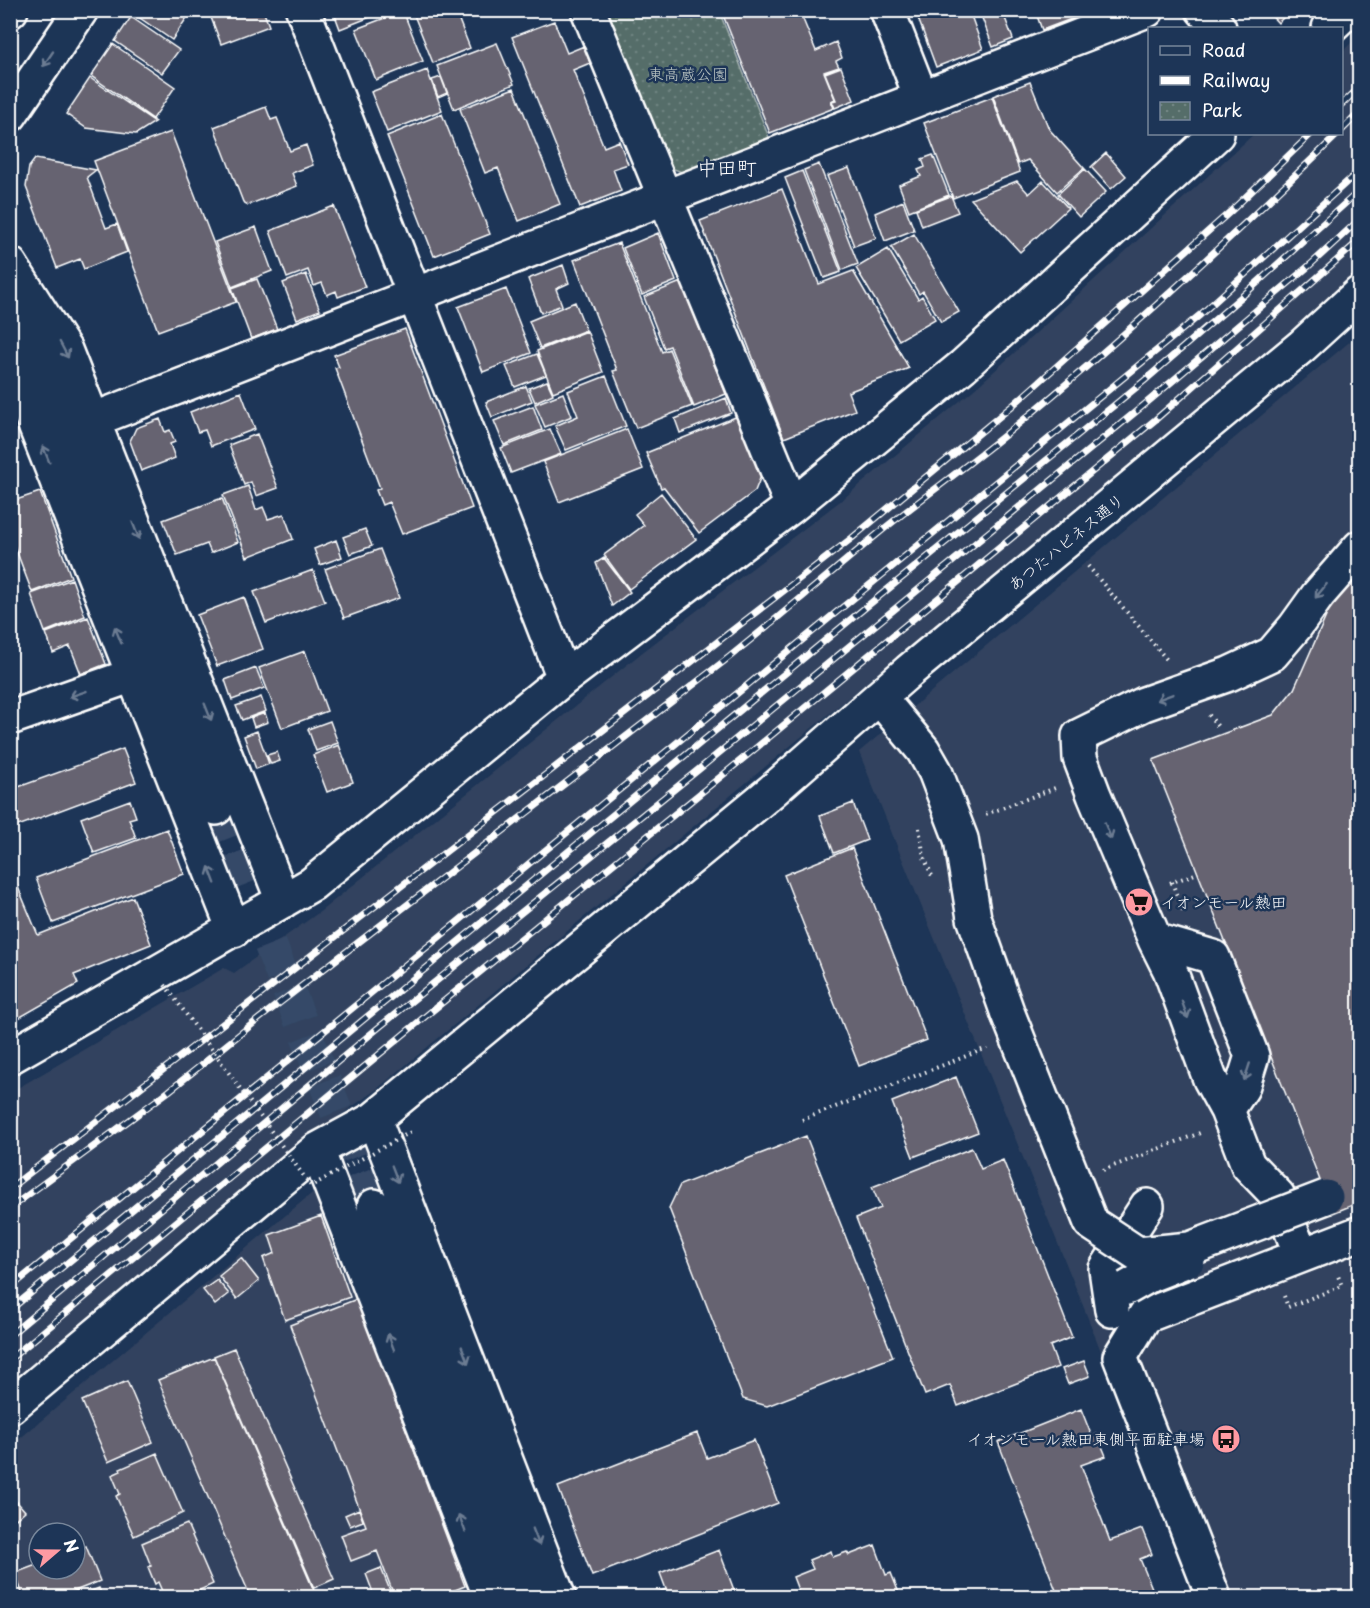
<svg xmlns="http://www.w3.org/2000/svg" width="1370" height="1608" font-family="'Playpen Sans','Klee One',sans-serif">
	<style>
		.built { fill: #33435f; fill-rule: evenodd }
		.park { fill: url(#park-dots); stroke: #aab6b4; stroke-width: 1.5 }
		.building { fill: #666371; stroke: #fff; stroke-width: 1.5 }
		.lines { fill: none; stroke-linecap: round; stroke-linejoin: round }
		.minor-tunnel { stroke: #344968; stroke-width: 33; stroke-dasharray: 33 16; stroke-linecap: butt }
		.minor-casing { stroke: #fff; stroke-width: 38 }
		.path { stroke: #fff; stroke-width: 4; stroke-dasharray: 1.5 4.5; stroke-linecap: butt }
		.minor { stroke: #1d3557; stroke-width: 33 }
		.rail-casing { stroke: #fff; stroke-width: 7 }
		.rail { stroke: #1d3557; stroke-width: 4.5; stroke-dasharray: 14; stroke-linecap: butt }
		.minor-bridge-casing { stroke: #fff; stroke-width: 38; stroke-linecap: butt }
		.path-bridge { stroke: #fff; stroke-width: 4; stroke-dasharray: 1.5 4.5; stroke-linecap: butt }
		.minor-bridge { stroke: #1d3557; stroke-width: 33 }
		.oneway { stroke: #6c7c92 }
		.labels { text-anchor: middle; stroke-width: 5; stroke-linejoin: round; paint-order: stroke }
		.park-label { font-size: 16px; fill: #bbc5c3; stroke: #1d3557 }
		.street-label { font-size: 16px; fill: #fff; stroke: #1d3557 }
		.poi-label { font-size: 16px; fill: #fff; stroke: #1d3557; text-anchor: start }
		.quarter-label { font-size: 20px; fill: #fff; stroke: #1d3557 }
	</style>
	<defs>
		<pattern id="park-dots" width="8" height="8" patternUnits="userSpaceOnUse" patternTransform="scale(1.5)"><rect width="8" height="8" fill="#556d69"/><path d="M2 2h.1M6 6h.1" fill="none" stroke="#6e8380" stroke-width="1.8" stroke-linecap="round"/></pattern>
	</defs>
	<rect width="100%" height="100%" fill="#1d3557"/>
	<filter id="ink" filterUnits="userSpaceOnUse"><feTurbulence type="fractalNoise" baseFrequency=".0167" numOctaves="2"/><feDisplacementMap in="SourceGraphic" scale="12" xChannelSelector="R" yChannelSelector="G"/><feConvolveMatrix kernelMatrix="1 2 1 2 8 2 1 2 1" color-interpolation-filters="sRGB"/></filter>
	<g filter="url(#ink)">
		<path class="built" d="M 1359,35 L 1359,270 L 1330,298 L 377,1089 L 284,1155 L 11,1384 L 11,1092 L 224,968 L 234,973 L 321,911 L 644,651 L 843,499 L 978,386 L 1254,134 L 1342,134 L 1342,52 Z
			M 1359,334 L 1359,1597 L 1164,1597 L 1193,1586 L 1084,1308 L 859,752 Z
			M 317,1189 L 475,1597 L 11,1598 L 11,1446 ZM 39,1533 L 75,1533 L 75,1569 L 39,1569 Z"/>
		<path class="park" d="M 604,11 L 719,11 L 770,140 L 684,173 L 669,167 Z"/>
		<path class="building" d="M 136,10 L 192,10 L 172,40 L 134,14 Z
			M 213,10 L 263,10 L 269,26 L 221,44 L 209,12 Z
			M 333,10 L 388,10 L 340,29 Z
			M 412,10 L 455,10 L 470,48 L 433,63 Z
			M 721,10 L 819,10 L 802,17 L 816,51 L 836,42 L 842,58 L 836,61 L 839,67 L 824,72 L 835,99 L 831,101 L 834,108 L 770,133 Z
			M 915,10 L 969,10 L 983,49 L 936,67 Z
			M 979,10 L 1002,10 L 1013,39 L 993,47 Z
			M 1035,10 L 1086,10 L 1087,13 L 1042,30 Z
			M 1266,10 L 1291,10 L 1278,23 Z
			M 403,11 L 423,61 L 376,80 L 356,29 Z
			M 131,17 L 179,50 L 162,73 L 115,41 Z
			M 554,21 L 567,53 L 584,46 L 590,63 L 573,70 L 604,147 L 619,141 L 628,164 L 613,169 L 621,191 L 580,207 L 512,37 Z
			M 497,43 L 514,84 L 454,109 L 437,66 Z
			M 113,44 L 175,87 L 153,119 L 91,76 Z
			M 841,67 L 854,100 L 835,108 L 832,101 L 836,100 L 825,73 Z
			M 427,70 L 442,110 L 387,132 L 371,92 Z
			M 441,77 L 447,93 L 438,97 L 432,80 Z
			M 90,78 L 155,122 L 136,134 L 86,128 L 66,114 Z
			M 1030,82 L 1049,129 L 1084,168 L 1057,192 L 1028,160 L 1018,164 L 993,96 Z
			M 514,88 L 560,204 L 519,221 L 498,168 L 485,173 L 460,109 Z
			M 992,97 L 1020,172 L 953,198 L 924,123 Z
			M 266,107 L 271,120 L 277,118 L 290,151 L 306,145 L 313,165 L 292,173 L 297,186 L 248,205 L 243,202 L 214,127 Z
			M 442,114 L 490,234 L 434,256 L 387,136 Z
			M 171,132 L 236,302 L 158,331 L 94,161 Z
			M 1106,153 L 1126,176 L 1111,189 L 1091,167 Z
			M 933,155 L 949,195 L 909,211 L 899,185 L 921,176 L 918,170 L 925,167 L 922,159 Z
			M 35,159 L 96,170 L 87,177 L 106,228 L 117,224 L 127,252 L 84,269 L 80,259 L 57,268 L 26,187 L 29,167 Z
			M 819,164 L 858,264 L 842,270 L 804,170 Z
			M 849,168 L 876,238 L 854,246 L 827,176 Z
			M 1085,169 L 1106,192 L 1079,217 L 1058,194 Z
			M 802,171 L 841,272 L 824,278 L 785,178 Z
			M 1017,181 L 1029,194 L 1043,181 L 1068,208 L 1020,252 L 971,199 Z
			M 782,189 L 819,284 L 853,271 L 909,368 L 848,392 L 855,410 L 784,438 L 700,221 Z
			M 951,196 L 958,212 L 922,226 L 916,209 Z
			M 903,201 L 914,230 L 885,241 L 875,213 Z
			M 334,206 L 365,287 L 338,297 L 336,291 L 327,295 L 322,283 L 314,286 L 308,270 L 287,278 L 270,231 Z
			M 256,227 L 272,271 L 232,287 L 215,242 Z
			M 658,233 L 676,281 L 642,295 L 623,248 Z
			M 914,234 L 959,312 L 941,322 L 923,291 L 919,294 L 891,247 Z
			M 619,243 L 662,352 L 669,349 L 692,406 L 636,428 L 613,371 L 617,370 L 574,260 Z
			M 888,249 L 918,299 L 922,296 L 935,319 L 899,340 L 856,268 Z
			M 563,265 L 569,283 L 556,289 L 562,305 L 541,313 L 528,279 Z
			M 306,274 L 320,310 L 297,319 L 283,283 Z
			M 257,279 L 277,329 L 251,339 L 232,288 Z
			M 681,282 L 726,394 L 694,407 L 670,346 L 664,348 L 644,297 Z
			M 506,289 L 531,353 L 483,372 L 458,307 Z
			M 575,302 L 586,330 L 540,348 L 529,321 Z
			M 405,329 L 472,508 L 402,534 L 389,502 L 382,505 L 376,490 L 380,488 L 335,368 L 339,367 L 334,355 Z
			M 587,331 L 603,372 L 553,392 L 537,351 Z
			M 537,354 L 546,375 L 515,387 L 506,366 Z
			M 606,376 L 626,426 L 566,450 L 555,426 L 578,416 L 568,391 Z
			M 547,381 L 553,394 L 535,402 L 529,388 Z
			M 526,386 L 532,401 L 492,417 L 486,402 Z
			M 241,392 L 255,429 L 211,446 L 205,430 L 198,432 L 190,412 Z
			M 563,393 L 572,416 L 545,427 L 535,404 Z
			M 726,398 L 731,413 L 680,433 L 675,419 Z
			M 533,406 L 542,430 L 504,445 L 494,421 Z
			M 738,416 L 761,476 L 755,491 L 699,533 L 664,487 L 661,488 L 646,453 Z
			M 160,419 L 165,432 L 170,430 L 175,442 L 170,444 L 175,458 L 141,471 L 130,441 L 136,428 Z
			M 550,429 L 561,454 L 511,473 L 501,448 Z
			M 627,429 L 643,469 L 559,502 L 543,462 Z
			M 257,434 L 278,488 L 256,496 L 251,482 L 244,485 L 229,445 Z
			M 248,486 L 256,510 L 263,507 L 268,519 L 284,514 L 293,539 L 247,557 L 223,495 Z
			M 40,492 L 71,577 L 32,592 L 10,534 L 10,502 Z
			M 661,493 L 696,539 L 629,589 L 604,555 L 644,525 L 635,514 Z
			M 222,498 L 238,542 L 211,553 L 207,544 L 177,555 L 163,520 Z
			M 365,529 L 372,546 L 350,554 L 343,537 Z
			M 336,540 L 342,557 L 320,565 L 314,549 Z
			M 380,549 L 399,598 L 344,618 L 325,569 Z
			M 604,558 L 630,592 L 612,606 L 596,563 Z
			M 1360,566 L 1360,1202 L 1333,1213 L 1153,760 L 1273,715 L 1294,689 L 1335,596 Z
			M 313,570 L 325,601 L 266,623 L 254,592 Z
			M 72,579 L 85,616 L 45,632 L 31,594 Z
			M 244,597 L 263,649 L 217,666 L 197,615 Z
			M 88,617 L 106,664 L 81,674 L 70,646 L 53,653 L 46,633 Z
			M 305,651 L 327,711 L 282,728 L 259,668 Z
			M 256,668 L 264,688 L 232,700 L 225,680 Z
			M 261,697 L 266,711 L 242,720 L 236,706 Z
			M 265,713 L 268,722 L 254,727 L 251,718 Z
			M 330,721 L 338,743 L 316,751 L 308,729 Z
			M 257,731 L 269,764 L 256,769 L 244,736 Z
			M 339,745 L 353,782 L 327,792 L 313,755 Z
			M 123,749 L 136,782 L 10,829 L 10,790 Z
			M 277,752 L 280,761 L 271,764 L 267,755 Z
			M 130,800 L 136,817 L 129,819 L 136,838 L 94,853 L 81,818 Z
			M 853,803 L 867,840 L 834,853 L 820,816 Z
			M 167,829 L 184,874 L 53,923 L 36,878 Z
			M 852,848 L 927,1040 L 859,1066 L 784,875 Z
			M 10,868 L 38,935 L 133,897 L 151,944 L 74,975 L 78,984 L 10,1023 Z
			M 956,1077 L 978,1132 L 913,1157 L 892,1102 Z
			M 806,1136 L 893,1357 L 767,1406 L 743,1399 L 669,1208 L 680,1185 Z
			M 972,1148 L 981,1169 L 1003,1160 L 1072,1337 L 1050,1346 L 1058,1367 L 958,1406 L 950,1385 L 925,1395 L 856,1218 L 881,1208 L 872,1187 Z
			M 321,1216 L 350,1297 L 285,1320 L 263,1258 L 275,1253 L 269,1235 Z
			M 241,1258 L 259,1281 L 237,1299 L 219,1276 Z
			M 217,1280 L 229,1294 L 215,1305 L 203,1290 Z
			M 357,1299 L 465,1586 L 435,1598 L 395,1598 L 377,1551 L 351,1561 L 341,1535 L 366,1526 L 290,1325 Z
			M 234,1348 L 334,1579 L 314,1588 L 214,1356 Z
			M 214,1357 L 317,1598 L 251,1598 L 158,1380 Z
			M 1084,1361 L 1090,1376 L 1068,1384 L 1062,1369 Z
			M 127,1381 L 153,1442 L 108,1462 L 82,1401 Z
			M 1081,1409 L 1092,1437 L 1097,1434 L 1106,1456 L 1081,1465 L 1110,1541 L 1142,1529 L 1152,1554 L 1140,1559 L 1152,1588 L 1127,1598 L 1059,1598 L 998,1442 Z
			M 697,1433 L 707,1458 L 754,1440 L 778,1503 L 592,1576 L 558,1487 Z
			M 157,1453 L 183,1513 L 134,1536 L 116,1496 L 120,1494 L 112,1475 L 121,1471 L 120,1469 Z
			M 10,1494 L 25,1511 L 10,1524 Z
			M 359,1509 L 363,1521 L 350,1526 L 345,1515 Z
			M 187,1524 L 213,1584 L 183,1598 L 165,1598 L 158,1582 L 155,1584 L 148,1567 L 151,1566 L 142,1543 Z
			M 875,1545 L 886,1575 L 891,1573 L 901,1598 L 801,1598 L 793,1577 L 813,1569 L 809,1560 L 831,1551 L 833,1557 L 847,1552 L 849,1555 Z
			M 86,1546 L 100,1581 L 57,1598 L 24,1598 L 15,1573 L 39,1564 L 39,1569 L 75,1569 L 75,1550 Z
			M 719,1550 L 737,1598 L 644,1598 L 666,1589 L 660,1573 Z
			M 381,1568 L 391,1593 L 375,1598 L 366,1574 Z
			M 99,1588 L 103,1598 L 74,1598 Z
			M 1055,1590 L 1058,1598 L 1035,1598 Z"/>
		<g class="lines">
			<path class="minor-tunnel" d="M 216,808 L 374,1206"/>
			<g class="minor-casing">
				<path id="minor" d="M 303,10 L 564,678
					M 588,10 L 792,506
					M 887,10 L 921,97
					M 1203,10 L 1219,28
					M 10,11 L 11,10
					M 1329,28 L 1348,10
					M 10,115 L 81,10
					M 10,264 L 65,350 L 283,901
					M 27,318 L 216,808
					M 10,338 L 14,372 L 234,930
					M 93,420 L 1147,10
					M 879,697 L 923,750 L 935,771 L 961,839 L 974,918 L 1008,1014
					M 10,718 L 133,675
					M 1155,940 L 1213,957 L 1252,1056 L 1242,1088 L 1227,1110
					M 10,1057 L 312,884 L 564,678 L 792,506 L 963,366 L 1217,134
					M 374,1119 L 559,1598
					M 317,1150 L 491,1598
					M 374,1206 L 524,1598
					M 1301,1255 L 1278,1196 L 1248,1165 L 1227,1110 L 1210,1079 L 1170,970 L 1155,940 L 1094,795 L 1080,758 L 1079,736 L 1144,704 L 1229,674 L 1272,654 L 1295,627 L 1318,595 L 1360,547
					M 1112,1310 L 1106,1269 L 1147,1206
					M 10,1407 L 317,1150 L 374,1119 L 772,791 L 909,671 L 1302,346 L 1360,293
					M 1214,1598 L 1120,1357 L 1145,1316 L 1360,1233"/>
			</g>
			<path class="path" d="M 1088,566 L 1168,661
				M 1209,715 L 1219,728
				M 986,814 L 1058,787
				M 919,828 L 924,857 L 932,876
				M 1172,882 L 1184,915
				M 1170,883 L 1198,873
				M 802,1120 L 987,1048
				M 1103,1170 L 1200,1133
				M 1284,1296 L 1288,1307 L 1342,1286 L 1338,1276"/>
			<use href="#minor" class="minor"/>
			<g class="rail-casing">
				<path id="rail" d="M 1342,104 L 1360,87
					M 1342,130 L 1360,112
					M 10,1188 L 852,538 L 1012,406 L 1231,211 L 1311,134
					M 10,1208 L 169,1091 L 260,1018 L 723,662 C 776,620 828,575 880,532 C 921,499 964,468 1005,435 C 1122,340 1231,238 1338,134
					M 10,1288 L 1200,315 L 1360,170
					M 10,1310 L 850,620 L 1144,381 L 1247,292 L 1360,190
					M 10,1335 L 378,1028 L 698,770 L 1144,405 L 1310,265 L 1360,219
					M 10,1359 L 433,1010 L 745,757 L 1155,420 L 1360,240"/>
			</g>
			<use href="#rail" class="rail"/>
			<g class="minor-bridge-casing">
				<path id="minor-bridge" d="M 1008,1014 L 1091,1223 L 1138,1254 L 1190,1249 L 1326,1197
					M 1127,1288 L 1150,1275 L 1188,1260"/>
			</g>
			<path class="path-bridge" d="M 165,985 L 311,1186 L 411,1132"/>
			<use href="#minor-bridge" class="minor-bridge"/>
		</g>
		<defs><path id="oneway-shaft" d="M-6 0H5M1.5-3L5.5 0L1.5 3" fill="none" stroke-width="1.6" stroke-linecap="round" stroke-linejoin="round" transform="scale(1.5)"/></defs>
		<g class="oneway">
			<use href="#oneway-shaft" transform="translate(48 59) rotate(124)"/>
			<use href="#oneway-shaft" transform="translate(64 350) rotate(62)"/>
			<use href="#oneway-shaft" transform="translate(46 454) rotate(-112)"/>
			<use href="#oneway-shaft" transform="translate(136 531) rotate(68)"/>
			<use href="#oneway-shaft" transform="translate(1321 591) rotate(129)"/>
			<use href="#oneway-shaft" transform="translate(118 635) rotate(-112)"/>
			<use href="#oneway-shaft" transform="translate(78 694) rotate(161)"/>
			<use href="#oneway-shaft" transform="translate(1165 697) rotate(160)"/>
			<use href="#oneway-shaft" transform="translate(208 712) rotate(68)"/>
			<use href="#oneway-shaft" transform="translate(1108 831) rotate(67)"/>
			<use href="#oneway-shaft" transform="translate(212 875) rotate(-111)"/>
			<use href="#oneway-shaft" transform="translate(1185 1010) rotate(70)"/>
			<use href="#oneway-shaft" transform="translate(1247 1072) rotate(108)"/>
			<use href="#oneway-shaft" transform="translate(395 1174) rotate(69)"/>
			<use href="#oneway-shaft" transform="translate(391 1342) rotate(-111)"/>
			<use href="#oneway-shaft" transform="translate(465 1355) rotate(69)"/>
			<use href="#oneway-shaft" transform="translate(462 1523) rotate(-111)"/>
			<use href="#oneway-shaft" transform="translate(536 1537) rotate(69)"/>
		</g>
	</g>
	<defs>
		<g id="supermarket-disc" transform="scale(1.5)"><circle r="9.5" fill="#ff9aa2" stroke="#1d3557"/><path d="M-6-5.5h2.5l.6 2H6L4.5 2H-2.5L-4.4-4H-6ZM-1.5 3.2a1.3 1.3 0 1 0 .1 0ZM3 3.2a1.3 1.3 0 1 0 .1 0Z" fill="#111"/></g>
		<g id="bus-disc" transform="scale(1.5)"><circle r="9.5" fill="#ff9aa2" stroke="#1d3557"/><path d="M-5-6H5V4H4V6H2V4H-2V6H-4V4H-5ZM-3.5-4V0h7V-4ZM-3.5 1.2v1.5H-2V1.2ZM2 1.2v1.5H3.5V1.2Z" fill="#111"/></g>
	</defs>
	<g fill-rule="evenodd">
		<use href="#supermarket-disc" x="1139" y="902"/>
		<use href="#bus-disc" x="1226" y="1439"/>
	</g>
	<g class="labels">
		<g class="park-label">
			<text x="688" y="80">東高蔵公園</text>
		</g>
		<g class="street-label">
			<text transform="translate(1066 542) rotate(-39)" y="6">あつたハピネス通り</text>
		</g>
		<g class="poi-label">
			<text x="1160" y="908">イオンモール熱田</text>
			<text x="1205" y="1445" text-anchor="end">イオンモール熱田東側平面駐車場</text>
		</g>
		<g class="quarter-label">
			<text x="727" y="175">中田町</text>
		</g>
	</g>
	<rect width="1370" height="1608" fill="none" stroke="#1d3557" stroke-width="36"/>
	<rect x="18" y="18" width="1334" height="1572" fill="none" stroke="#fff" stroke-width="2" filter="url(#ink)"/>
	<rect x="1148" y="27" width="195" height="108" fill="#1d3557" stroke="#77869a" stroke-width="1.5"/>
	<rect x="1160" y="46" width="30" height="9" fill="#1d3557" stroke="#77869a" stroke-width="1.5"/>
	<text x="1202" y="57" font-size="18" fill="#ffffff">Road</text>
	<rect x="1160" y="76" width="30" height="9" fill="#ffffff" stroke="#77869a" stroke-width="1.5"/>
	<text x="1202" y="87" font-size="18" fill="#ffffff">Railway</text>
	<rect x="1160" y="102" width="30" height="18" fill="url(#park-dots)" stroke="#77869a" stroke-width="1.5"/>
	<text x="1202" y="117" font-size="18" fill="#ffffff">Park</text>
	<g transform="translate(57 1551) rotate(70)"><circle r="28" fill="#1d3557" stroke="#77869a" stroke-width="1.5"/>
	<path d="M0-4.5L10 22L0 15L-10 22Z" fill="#ff9aa2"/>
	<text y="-9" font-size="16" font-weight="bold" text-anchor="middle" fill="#ffffff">N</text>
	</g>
</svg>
